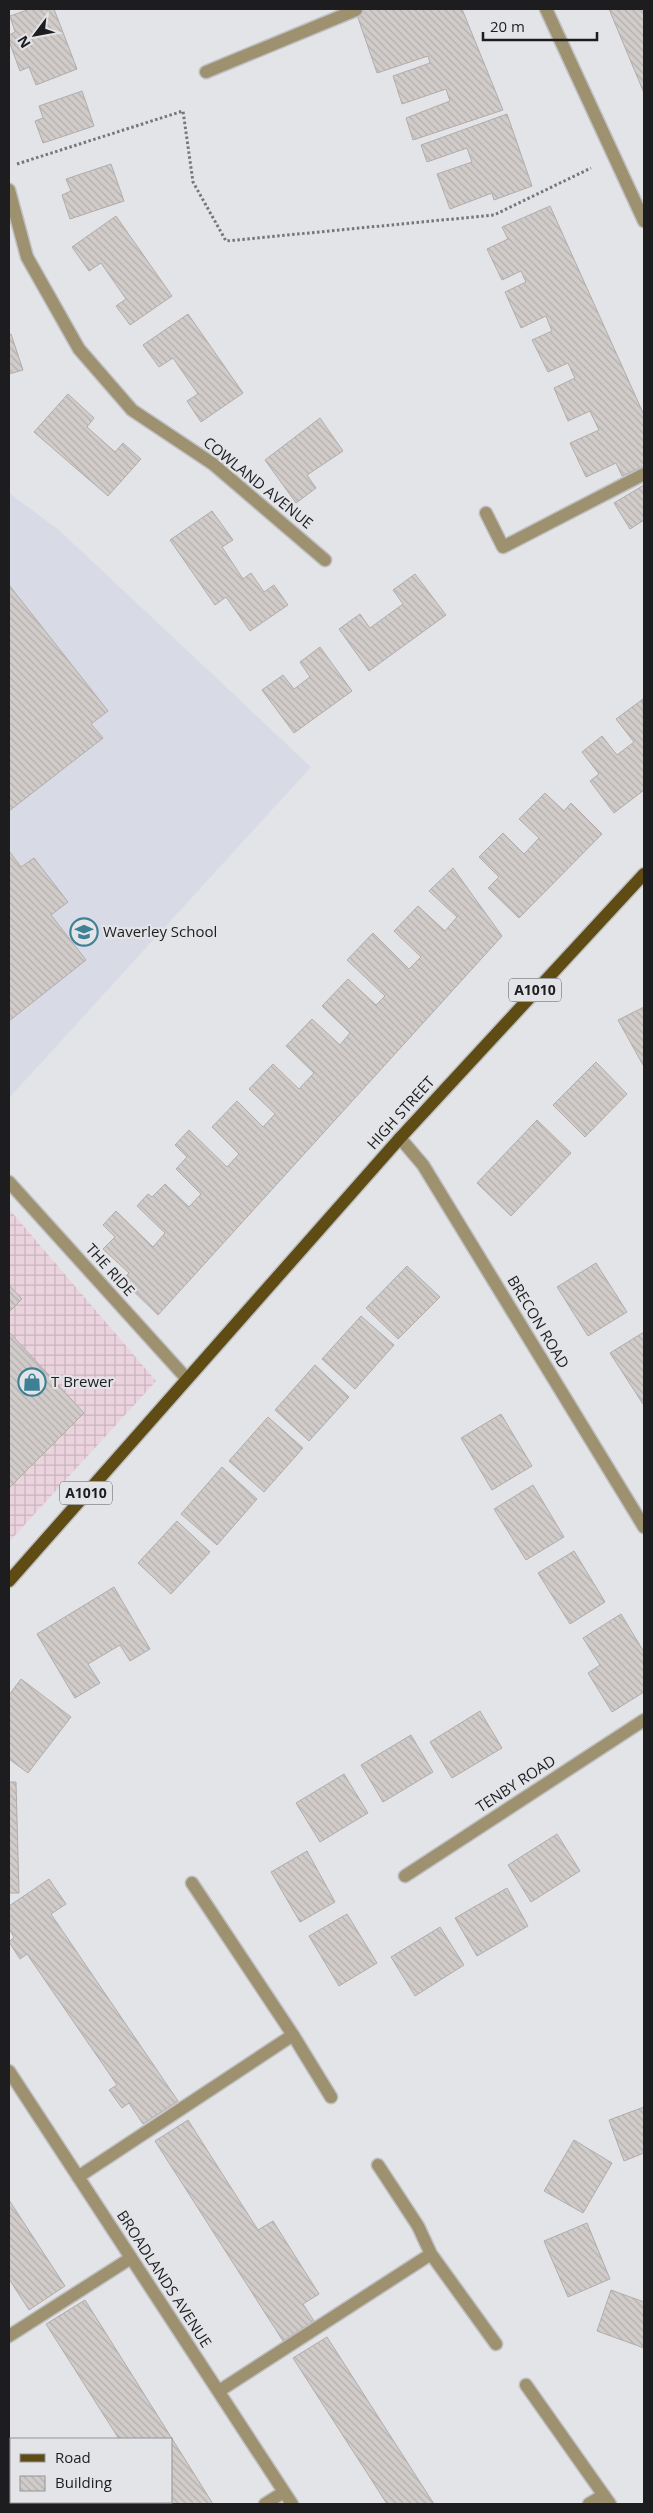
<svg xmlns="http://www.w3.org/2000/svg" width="653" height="2513" font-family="'Open Sans',sans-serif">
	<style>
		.built { fill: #d8dae6 }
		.industrial { fill: url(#industrial-grid) }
		.building { fill: url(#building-back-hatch); stroke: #b2adac }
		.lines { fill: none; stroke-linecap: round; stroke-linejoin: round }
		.minor-casing { stroke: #bfc0c4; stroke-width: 15 }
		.major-casing { stroke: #bfc0c4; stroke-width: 15 }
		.path { stroke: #77777a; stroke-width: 3; stroke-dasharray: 2.5 2.5; stroke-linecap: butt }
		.minor { stroke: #9e916f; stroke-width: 12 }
		.major { stroke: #5f4c15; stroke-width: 12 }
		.labels { text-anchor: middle; stroke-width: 4.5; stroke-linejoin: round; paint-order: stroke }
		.shield { fill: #e3e4e8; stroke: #58595b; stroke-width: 1 }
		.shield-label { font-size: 14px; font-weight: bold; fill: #1d1d1f }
		.street-label { font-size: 15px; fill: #1d1d1f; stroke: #e3e4e8 }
		.poi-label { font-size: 15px; fill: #1d1d1f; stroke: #e3e4e8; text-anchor: start }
	</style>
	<defs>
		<pattern id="industrial-grid" width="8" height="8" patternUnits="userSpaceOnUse" patternTransform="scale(1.25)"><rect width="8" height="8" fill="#ebd3de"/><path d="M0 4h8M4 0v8" fill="none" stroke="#c9b5be"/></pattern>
		<pattern id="building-back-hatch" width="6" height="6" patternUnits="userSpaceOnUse" patternTransform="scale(1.25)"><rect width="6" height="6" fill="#d1ccca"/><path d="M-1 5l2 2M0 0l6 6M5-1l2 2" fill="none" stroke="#b3afad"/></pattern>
	</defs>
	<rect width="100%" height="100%" fill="#e3e4e8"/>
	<path class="built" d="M 9,493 L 60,531 L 311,767 L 9,1098 Z"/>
	<path class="industrial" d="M 9,1209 L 156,1381 L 9,1542 Z"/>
	<path class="building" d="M 30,9 L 54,9 L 77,69 L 36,85 L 29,67 L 20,71 L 9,41 L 9,35 L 15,32 L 10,16 Z
		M 355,9 L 462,9 L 503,110 L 413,140 L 406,118 L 450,101 L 446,89 L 402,104 L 393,76 L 430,63 L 428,56 L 377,73 Z
		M 609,9 L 644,9 L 644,93 Z
		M 82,91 L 94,126 L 43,143 L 35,121 L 43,118 L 39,106 Z
		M 507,114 L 532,186 L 494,200 L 492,193 L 450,209 L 437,174 L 472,162 L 467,148 L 427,162 L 421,145 Z
		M 111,164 L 124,201 L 70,219 L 62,195 L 71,191 L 66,179 Z
		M 550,206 L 644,415 L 644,466 L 622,476 L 616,463 L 586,477 L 570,443 L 599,430 L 590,411 L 568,421 L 554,388 L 575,378 L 568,363 L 548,372 L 532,340 L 552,331 L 546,316 L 521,328 L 505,292 L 526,282 L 521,271 L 502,280 L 487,249 L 508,239 L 502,227 Z
		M 116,216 L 172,296 L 130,325 L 116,306 L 126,299 L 101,263 L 89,271 L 72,247 Z
		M 188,314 L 243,393 L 201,422 L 187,401 L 198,394 L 173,358 L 159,367 L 143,345 Z
		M 11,334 L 23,370 L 9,374 L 9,335 Z
		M 68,394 L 94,418 L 87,427 L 115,452 L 123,443 L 141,459 L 108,496 L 34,432 Z
		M 320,418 L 343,451 L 307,475 L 316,488 L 296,503 L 265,460 Z
		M 644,485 L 644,520 L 630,529 L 614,503 Z
		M 212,511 L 233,540 L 222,547 L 243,579 L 251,573 L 264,592 L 274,585 L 288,605 L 250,631 L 226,597 L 215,605 L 170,540 Z
		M 415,574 L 446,615 L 369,671 L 339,629 L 360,614 L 370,628 L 403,604 L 393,590 Z
		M 9,585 L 108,711 L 91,724 L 103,738 L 9,811 Z
		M 320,647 L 352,691 L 294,733 L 262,690 L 283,675 L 294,689 L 310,677 L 300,662 Z
		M 643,699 L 644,790 L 614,813 L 590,781 L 599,774 L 582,752 L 602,736 L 617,755 L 634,742 L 616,719 Z
		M 545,793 L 564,811 L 571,803 L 602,834 L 519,918 L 488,888 L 499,877 L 479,857 L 503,833 L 524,854 L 539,838 L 519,819 Z
		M 9,851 L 21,867 L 34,858 L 68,902 L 51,915 L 86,960 L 9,1021 Z
		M 453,868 L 502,936 L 158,1315 L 122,1280 L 129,1273 L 103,1249 L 115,1237 L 103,1225 L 116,1211 L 153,1247 L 165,1233 L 137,1206 L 148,1194 L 152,1197 L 165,1184 L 189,1207 L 201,1194 L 176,1169 L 187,1157 L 175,1145 L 189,1130 L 227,1167 L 239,1154 L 212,1127 L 237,1101 L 263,1127 L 275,1114 L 249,1089 L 273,1064 L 299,1089 L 314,1073 L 286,1046 L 312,1019 L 340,1045 L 350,1033 L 322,1006 L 348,979 L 376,1005 L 385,996 L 347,960 L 373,933 L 409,969 L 421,957 L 394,931 L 418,906 L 445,931 L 457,917 L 429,891 Z
		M 644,1007 L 644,1064 L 643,1065 L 618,1020 Z
		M 596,1062 L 627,1094 L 585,1137 L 553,1105 Z
		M 537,1120 L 571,1153 L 511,1216 L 477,1183 Z
		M 596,1263 L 627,1312 L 588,1336 L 557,1287 Z
		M 407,1266 L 440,1297 L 398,1339 L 366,1308 Z
		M 9,1285 L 22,1299 L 9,1312 Z
		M 361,1316 L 394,1345 L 355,1389 L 322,1359 Z
		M 9,1332 L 84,1413 L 9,1488 Z
		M 644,1332 L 644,1404 L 643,1404 L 610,1353 Z
		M 315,1365 L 349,1397 L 309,1441 L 275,1410 Z
		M 501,1414 L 532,1466 L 492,1490 L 461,1438 Z
		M 268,1417 L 303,1448 L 264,1492 L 229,1461 Z
		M 222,1467 L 257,1499 L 217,1545 L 181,1514 Z
		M 533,1485 L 564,1537 L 526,1560 L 494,1509 Z
		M 177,1521 L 210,1552 L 171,1594 L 138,1563 Z
		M 574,1551 L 605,1602 L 570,1624 L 538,1573 Z
		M 114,1587 L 150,1649 L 130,1661 L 120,1645 L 88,1664 L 100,1683 L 75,1698 L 37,1634 Z
		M 621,1614 L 644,1652 L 644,1692 L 612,1712 L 588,1673 L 600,1665 L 583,1638 Z
		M 21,1679 L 71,1717 L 28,1773 L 9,1759 L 9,1695 Z
		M 480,1711 L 502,1748 L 452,1778 L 430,1742 Z
		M 411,1735 L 433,1772 L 383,1802 L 361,1765 Z
		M 344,1774 L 368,1813 L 320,1842 L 296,1803 Z
		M 9,1782 L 16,1782 L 19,1893 L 9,1893 Z
		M 557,1834 L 580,1871 L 531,1902 L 508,1865 Z
		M 307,1851 L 335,1902 L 300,1922 L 271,1872 Z
		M 49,1879 L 66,1904 L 51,1914 L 178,2101 L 143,2124 L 129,2103 L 122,2108 L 109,2090 L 117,2085 L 27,1954 L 20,1959 L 9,1942 L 14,1937 L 9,1929 L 9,1906 Z
		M 507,1888 L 528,1926 L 477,1956 L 455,1918 Z
		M 347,1914 L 377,1963 L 339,1986 L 309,1936 Z
		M 440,1927 L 464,1965 L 415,1996 L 391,1957 Z
		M 644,2107 L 644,2153 L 624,2161 L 609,2120 Z
		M 188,2120 L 258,2230 L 273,2221 L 319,2294 L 303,2304 L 314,2321 L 283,2341 L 155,2141 Z
		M 574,2140 L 612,2163 L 583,2213 L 544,2191 Z
		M 9,2200 L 65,2286 L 29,2310 L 9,2279 Z
		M 587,2223 L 610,2279 L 568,2297 L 544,2241 Z
		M 611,2290 L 644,2302 L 644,2348 L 597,2331 Z
		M 85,2300 L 213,2504 L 160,2504 L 158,2502 L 171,2502 L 171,2439 L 119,2439 L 46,2324 Z
		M 327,2337 L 434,2504 L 387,2504 L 293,2358 Z"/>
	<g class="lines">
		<g class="minor-casing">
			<path id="minor" d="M 546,9 L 644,221
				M 206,72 L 356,10
				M 9,190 L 27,257 L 79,349 L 132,410 L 213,464 L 325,560
				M 486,513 L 503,547 L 644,474
				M 400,1138 L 423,1165 L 644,1527
				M 9,1182 L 187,1379
				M 405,1876 L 644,1720
				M 192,1883 L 293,2035 L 331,2097
				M 9,2071 L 292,2504
				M 378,2165 L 418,2226 L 431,2254 L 496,2344
				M 78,2177 L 293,2035
				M 9,2336 L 131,2258
				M 526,2385 L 610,2504
				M 219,2391 L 431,2254
				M 265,2504 L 284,2492
				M 589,2504 L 604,2495"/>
		</g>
		<g class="major-casing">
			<path id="major" d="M 9,1581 L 400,1138 L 644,874"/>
		</g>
		<path class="path" d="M 17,164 L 183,111 L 193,182 L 226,241 L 494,215 L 591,168"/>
		<use href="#minor" class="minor"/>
		<use href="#major" class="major"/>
	</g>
	<defs>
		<g id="school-ring" transform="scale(1.4375)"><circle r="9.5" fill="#e3e4e8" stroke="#408094" stroke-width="1.5"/><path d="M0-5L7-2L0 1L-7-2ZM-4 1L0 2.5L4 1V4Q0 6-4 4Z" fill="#408094"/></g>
		<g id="shop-ring" transform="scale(1.4375)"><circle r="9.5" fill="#e3e4e8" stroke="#408094" stroke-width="1.5"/><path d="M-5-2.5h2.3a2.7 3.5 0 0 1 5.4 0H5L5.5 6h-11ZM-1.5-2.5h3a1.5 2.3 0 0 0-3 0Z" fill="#408094"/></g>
	</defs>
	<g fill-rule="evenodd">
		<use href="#school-ring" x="84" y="932"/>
		<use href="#shop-ring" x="32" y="1382"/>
	</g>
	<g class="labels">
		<g class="shield">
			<rect x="509" y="978.5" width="52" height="23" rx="4"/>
			<rect x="60" y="1481.5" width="52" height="23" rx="4"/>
		</g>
		<g class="shield-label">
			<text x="535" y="995">A1010</text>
			<text x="86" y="1498">A1010</text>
		</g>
		<g class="street-label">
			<text transform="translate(258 483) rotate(39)" y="5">COWLAND AVENUE</text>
			<text transform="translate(401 1113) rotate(-48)" y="5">HIGH STREET</text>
			<text transform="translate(110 1270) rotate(48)" y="5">THE RIDE</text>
			<text transform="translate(538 1322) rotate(59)" y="5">BRECON ROAD</text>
			<text transform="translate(516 1784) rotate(-33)" y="5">TENBY ROAD</text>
			<text transform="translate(164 2279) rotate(57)" y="5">BROADLANDS AVENUE</text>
		</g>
		<g class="poi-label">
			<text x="103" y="937">Waverley School</text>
			<text x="51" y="1387">T Brewer</text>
		</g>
	</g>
	<rect width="653" height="2513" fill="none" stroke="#1d1d1f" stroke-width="20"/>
	<rect x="10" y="2438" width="162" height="65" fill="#e3e4e8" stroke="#949498"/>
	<rect x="20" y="2454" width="25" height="8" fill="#5f4c15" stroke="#949498"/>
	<text x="55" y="2463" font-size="15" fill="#1d1d1f">Road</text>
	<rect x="20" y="2476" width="25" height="15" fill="url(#building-back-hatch)" stroke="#949498"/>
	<text x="55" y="2488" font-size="15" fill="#1d1d1f">Building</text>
	<g transform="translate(35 35) rotate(238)" stroke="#e3e4e8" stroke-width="4" paint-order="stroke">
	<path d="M0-4L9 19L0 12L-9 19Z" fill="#1d1d1f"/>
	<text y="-8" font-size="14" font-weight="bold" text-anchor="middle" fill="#1d1d1f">N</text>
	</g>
	<path d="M483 32v8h114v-8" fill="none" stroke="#1d1d1f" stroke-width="2.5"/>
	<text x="490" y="32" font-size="15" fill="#1d1d1f" stroke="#e3e4e8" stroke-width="4" paint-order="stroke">20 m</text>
</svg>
